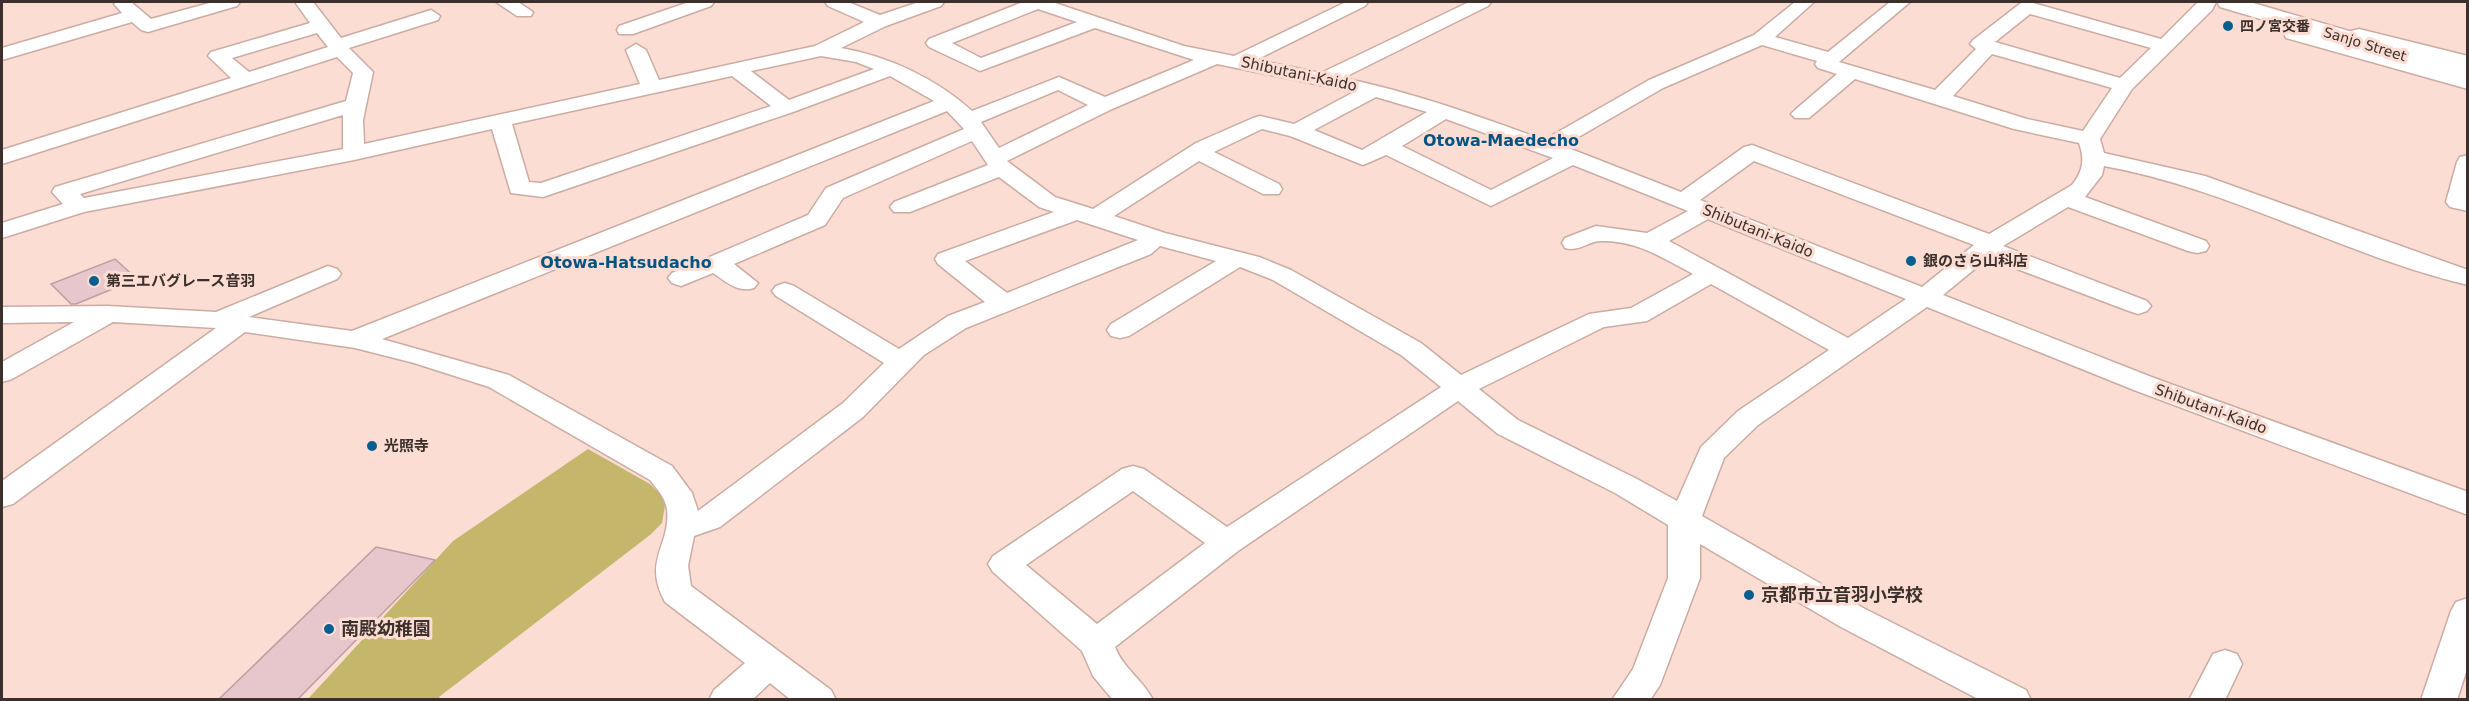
<svg xmlns="http://www.w3.org/2000/svg" width="2469" height="701" font-family="'DejaVu Sans','Noto Sans JP',sans-serif">
	<style>
		.green { fill: #c4b76b }
		.building { fill: #e7c6cc; stroke: #bd9ea3; stroke-width: 1.5 }
		.lines { fill: none; stroke-linecap: round; stroke-linejoin: round }
		.minor-casing { stroke: #cbaca3; stroke-width: 3 }
		.tertiary-casing { stroke: #cbaca3; stroke-width: 3 }
		.secondary-casing { stroke: #cbaca3; stroke-width: 3 }
		.minor { fill: #fff; fill-rule: evenodd }
		.tertiary { fill: #fff; fill-rule: evenodd }
		.secondary { fill: #fff; fill-rule: evenodd }
		.poi-dot { fill: #095e90; stroke: #fcddd3; stroke-width: 2 }
		.labels { text-anchor: middle; stroke-width: 6; stroke-linejoin: round; paint-order: stroke }
		.far-poi-label { font-size: 14px; font-weight: bold; fill: #3c302c; stroke: #fcddd3; text-anchor: start }
		.far-street-label { font-size: 14px; fill: #3c302c; stroke: #fcddd3 }
		.street-label { font-size: 15px; fill: #3c302c; stroke: #fcddd3 }
		.poi-label { font-size: 15px; font-weight: bold; fill: #3c302c; stroke: #fcddd3; text-anchor: start }
		.neighbourhood-label { font-size: 16px; font-weight: bold; fill: #055380; stroke: #fcddd3 }
		.near-poi-label { font-size: 18px; font-weight: bold; fill: #3c302c; stroke: #fcddd3; text-anchor: start }
	</style>
	<rect width="100%" height="100%" fill="#fcddd3"/>
	<path class="green" d="M 588,449 L 650,484 L 666,500 L 662,523 L 650,535 L 439,697 L 441,699 L 307,700 L 453,541 Z"/>
	<path class="building" d="M 115,259 L 137,279 L 76,304 L 71,304 L 51,284 Z
		M 376,547 L 435,560 L 298,699 L 219,699 Z"/>
	<g class="lines">
		<g class="minor-casing">
			<path id="minor" d="M 116,2 L 131,2 L 151,19 L 213,2 L 240,2 L 237,6 L 148,32 L 141,30 L 132,22 L 2,60 L 2,48 L 122,13 L 114,4 Z
				M 295,2 L 313,2 L 341,38 L 431,10 L 440,16 L 438,20 L 349,48 L 373,72 L 363,120 L 364,144 L 640,84 L 626,50 L 636,44 L 646,50 L 659,80 L 815,46 L 864,22 L 828,6 L 825,2 L 848,2 L 880,15 L 919,2 L 944,2 L 941,6 L 886,26 L 841,48 C 888,56 937,79 972,111 L 1059,77 L 1105,97 L 1194,60 L 1095,28 L 980,71 L 929,47 L 926,43 L 929,39 L 1023,2 L 1052,2 L 1184,46 L 1234,56 L 1346,2 L 1368,2 L 1365,6 L 1256,60 L 1321,73 L 1469,2 L 1491,2 L 1488,6 L 1343,78 C 1412,92 1478,116 1544,140 L 1649,80 L 1754,35 L 1795,2 L 1814,2 L 1775,37 L 1828,52 L 1890,2 L 1910,2 L 1839,62 L 1935,90 L 1976,49 L 1970,44 L 1973,40 L 2021,3 L 2033,3 L 2161,39 L 2198,2 L 2216,2 L 2212,10 L 2132,89 L 2100,139 L 2104,153 L 2205,176 L 2468,270 L 2468,285 C 2343,255 2231,189 2104,166 L 2102,175 L 2085,197 L 2206,241 L 2209,246 L 2206,251 L 2197,253 L 2188,251 L 2068,207 L 2003,246 L 2147,301 L 2151,306 L 2147,311 L 2138,314 L 2129,311 L 1988,258 L 1943,295 L 2154,378 L 2468,492 L 2468,515 L 2134,390 L 1927,307 L 1758,425 L 1724,458 L 1702,516 L 1865,609 L 2026,690 L 2031,700 L 1980,700 L 1841,627 L 1700,544 L 1700,578 L 1660,685 L 1650,700 L 1612,700 L 1633,669 L 1668,578 L 1668,525 L 1615,493 L 1498,434 L 1458,401 L 1238,551 L 1115,647 C 1123,668 1143,680 1153,700 L 1113,700 L 1093,676 L 1082,651 L 993,572 L 988,564 L 993,556 L 1122,469 L 1133,466 L 1144,469 L 1227,527 L 1441,387 L 1401,355 L 1273,280 L 1240,267 L 1129,336 L 1120,338 L 1111,336 L 1107,330 L 1111,324 L 1216,261 L 1160,246 L 1151,254 L 966,328 L 924,355 L 863,417 L 720,527 L 694,536 L 688,566 L 691,586 L 831,690 L 836,700 L 791,700 L 770,683 L 752,700 L 709,700 L 714,690 L 745,663 L 665,602 C 642,560 671,546 667,509 C 665,497 657,489 650,480 L 489,387 L 414,363 L 355,348 L 245,332 L 13,504 L 2,507 L 2,481 L 216,328 L 113,322 L 12,379 L 2,382 L 2,362 L 74,322 L 2,323 L 2,307 L 108,306 L 216,312 L 328,266 L 337,269 L 341,274 L 337,279 L 249,317 L 352,331 L 934,101 L 890,76 L 793,112 L 543,197 L 511,193 L 492,129 L 354,160 L 84,212 L 2,238 L 2,223 L 63,204 L 52,192 L 55,187 L 346,101 L 353,73 L 337,57 L 2,164 L 2,150 L 231,78 L 208,56 L 211,52 L 310,23 ZM 1038,9 L 1077,22 L 981,58 L 952,43 ZM 2030,14 L 2151,48 L 2120,78 L 1995,42 ZM 317,33 L 328,47 L 249,72 L 232,58 ZM 1762,45 L 1817,61 L 1815,64 L 1818,68 L 1837,74 L 1795,110 L 1791,114 L 1795,118 L 1809,118 L 1855,79 L 2014,129 L 2079,143 C 2085,160 2083,171 2072,185 L 1989,234 L 1752,145 L 1744,147 L 1681,192 L 1563,146 L 1663,88 ZM 1992,54 L 2112,88 L 2083,131 L 2027,119 L 1953,96 ZM 821,56 L 856,62 L 874,69 L 789,100 L 751,71 ZM 1217,64 L 1354,92 L 1294,124 L 1260,116 L 1253,118 L 1196,143 L 1093,209 L 1055,197 L 1007,161 L 1112,109 ZM 732,76 L 771,106 L 541,183 L 529,182 L 512,124 ZM 1058,90 L 1088,105 L 999,148 L 981,122 ZM 1376,97 L 1427,112 L 1362,150 L 1314,130 ZM 947,111 L 964,129 L 826,188 L 808,215 L 672,273 L 668,278 L 672,283 L 681,286 L 713,273 C 727,282 737,293 754,288 L 758,283 L 734,264 L 825,225 L 843,198 L 972,141 L 988,165 L 894,202 L 890,207 L 894,212 L 910,212 L 999,177 L 1039,207 L 1054,212 L 938,254 L 935,259 L 938,264 L 985,302 L 948,316 L 899,349 L 794,286 L 785,283 L 776,286 L 772,291 L 776,296 L 884,363 L 843,403 L 698,511 L 692,493 L 672,466 L 509,375 L 382,339 ZM 343,115 L 343,149 L 84,198 L 80,194 ZM 1446,119 L 1553,158 L 1491,190 L 1402,146 ZM 1262,129 L 1290,136 L 1363,165 L 1386,155 L 1491,206 L 1573,165 L 1688,211 L 1647,233 L 1596,226 L 1565,238 L 1562,243 L 1565,248 C 1580,252 1588,241 1601,241 C 1636,240 1663,258 1693,274 L 1631,308 L 1589,314 L 1461,375 L 1421,343 L 1291,270 L 1259,257 L 1165,233 L 1114,216 L 1199,161 L 1263,194 L 1279,194 L 1282,189 L 1279,184 L 1214,152 ZM 1754,161 L 1974,245 L 1922,287 L 1700,200 ZM 1708,219 L 1906,299 L 1848,338 L 1669,241 ZM 1077,220 L 1138,240 L 1007,293 L 965,261 ZM 1711,284 L 1829,350 L 1738,411 L 1701,447 L 1677,501 L 1637,479 L 1518,420 L 1479,389 L 1604,327 L 1647,321 ZM 1133,491 L 1205,543 L 1097,624 L 1026,565 Z
				M 496,2 L 518,2 L 533,12 L 531,16 L 517,16 Z
				M 689,2 L 714,2 L 711,6 L 633,34 L 619,34 L 617,30 L 619,26 Z
				M 2298,17 L 2307,23 L 2304,31 L 2468,77 L 2468,89 L 2286,38 L 2284,34 L 2291,19 Z
				M 2468,155 L 2468,211 L 2450,207 L 2446,202 L 2457,162 L 2460,157 Z
				M 2468,598 L 2468,666 L 2457,700 L 2421,700 L 2451,611 L 2456,602 Z
				M 2225,650 L 2237,654 L 2242,664 L 2225,700 L 2189,700 L 2213,654 Z"/>
		</g>
		<g class="tertiary-casing">
			<path id="tertiary" d="M 2359,29 L 2468,56 L 2468,70 L 2351,41 L 2347,36 L 2351,31 Z"/>
		</g>
		<g class="secondary-casing">
			<path id="secondary" d="M 2217,2 L 2250,2 L 2468,66 L 2468,81 L 2220,7 Z"/>
		</g>
		<use href="#minor" class="minor"/>
		<use href="#tertiary" class="tertiary"/>
		<use href="#secondary" class="secondary"/>
	</g>
	<g class="poi-dot">
		<circle cx="2228" cy="26" r="6"/>
		<circle cx="1911" cy="261" r="6"/>
		<circle cx="94" cy="281" r="6"/>
		<circle cx="372" cy="446" r="6"/>
		<circle cx="1749" cy="595" r="6"/>
		<circle cx="329" cy="629" r="6"/>
	</g>
	<g class="labels">
		<g class="far-poi-label">
			<text x="2240" y="31">四ノ宮交番</text>
		</g>
		<g class="far-street-label">
			<text transform="translate(2365 44) rotate(17)" y="5">Sanjo Street</text>
		</g>
		<g class="street-label">
			<text transform="translate(1299 74) rotate(12)" y="5">Shibutani-Kaido</text>
			<text transform="translate(1758 231) rotate(22)" y="5">Shibutani-Kaido</text>
			<text transform="translate(2211 409) rotate(20)" y="5">Shibutani-Kaido</text>
		</g>
		<g class="poi-label">
			<text x="1923" y="266">銀のさら山科店</text>
			<text x="106" y="286">第三エバグレース音羽</text>
			<text x="384" y="451">光照寺</text>
		</g>
		<g class="neighbourhood-label">
			<text x="1501" y="146">Otowa-Maedecho</text>
			<text x="626" y="268">Otowa-Hatsudacho</text>
		</g>
		<g class="near-poi-label">
			<text x="1761" y="601">京都市立音羽小学校</text>
			<text x="341" y="635">南殿幼稚園</text>
		</g>
	</g>
	<rect width="2469" height="701" fill="none" stroke="#3c302c" stroke-width="6"/>
</svg>
